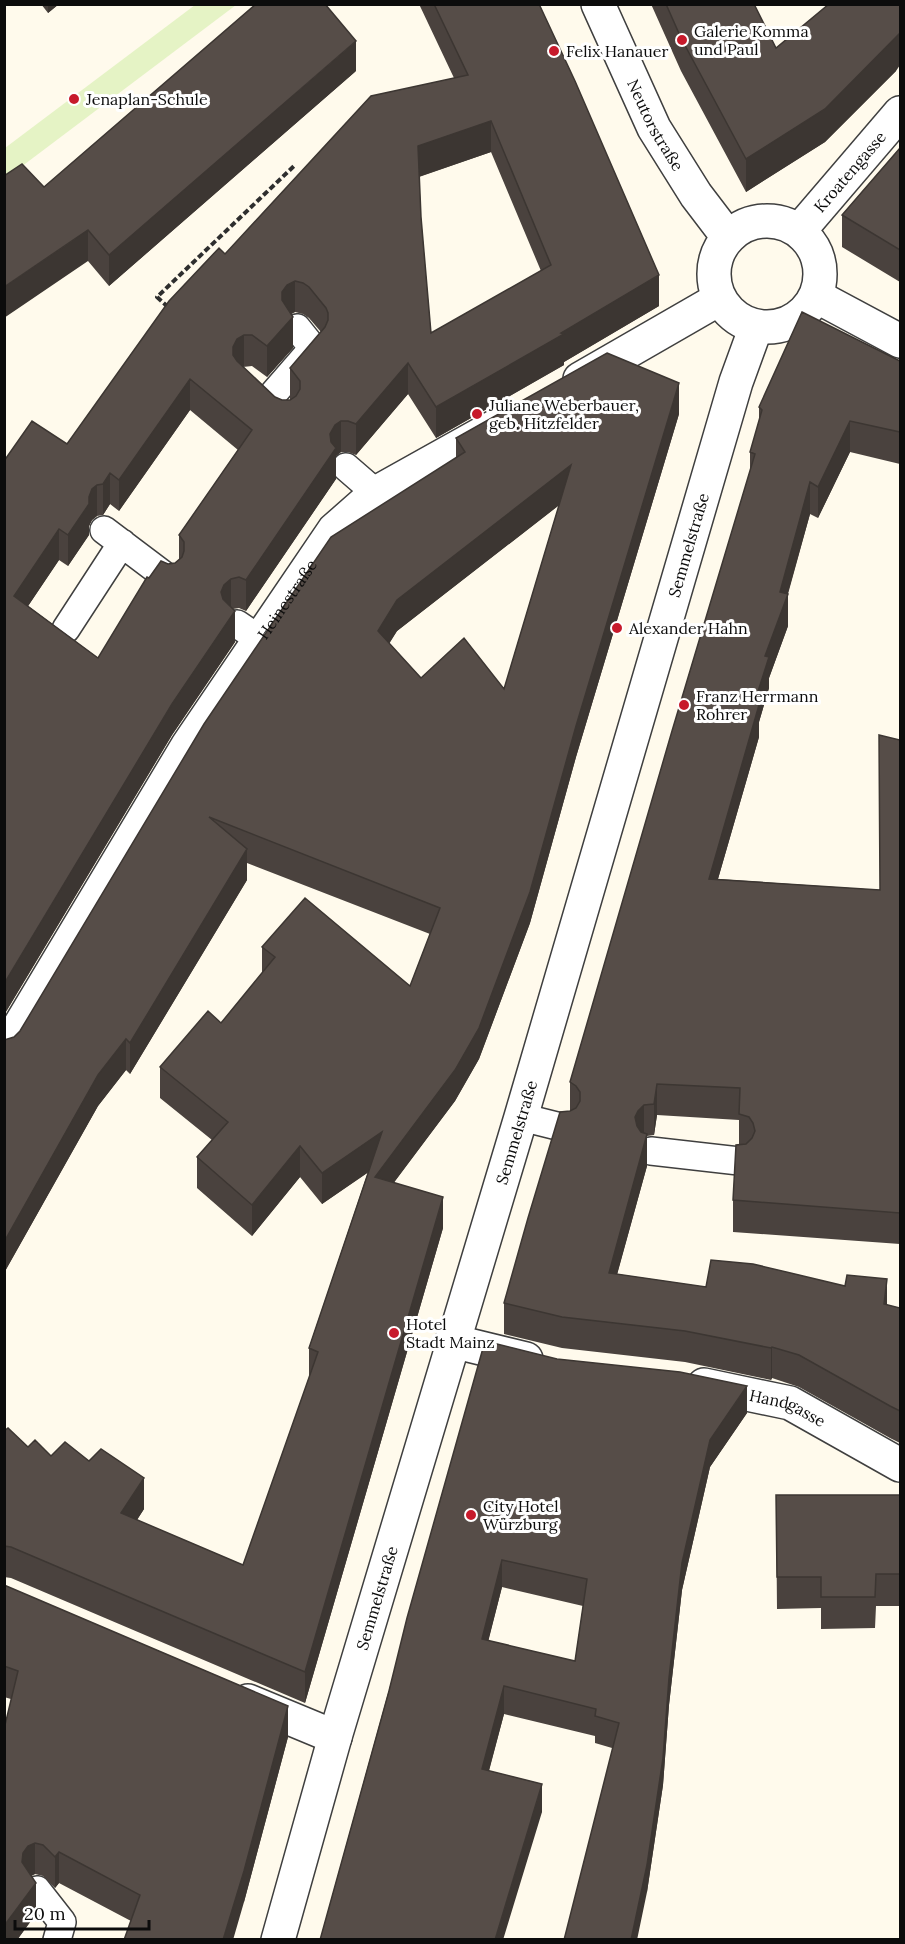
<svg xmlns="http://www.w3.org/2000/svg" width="905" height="1944" font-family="Lora,serif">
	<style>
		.pitch { fill: #e5f3c5 }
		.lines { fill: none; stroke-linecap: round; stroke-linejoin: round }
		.service-casing { stroke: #3f3f3f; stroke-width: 30 }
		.minor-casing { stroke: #3f3f3f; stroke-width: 36 }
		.path { stroke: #2e2e2e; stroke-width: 4; stroke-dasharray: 6 3; stroke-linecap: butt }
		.service { stroke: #fff; stroke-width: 27 }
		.minor { stroke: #fff; stroke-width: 33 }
		.wall { fill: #4a423e; fill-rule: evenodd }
		.shaded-wall { fill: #3c3632 }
		.building { fill: #564d48; stroke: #3c3632; stroke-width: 1.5; fill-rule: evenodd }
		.poi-dot { fill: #c71a2b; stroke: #fff; stroke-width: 2 }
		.labels { text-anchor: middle; stroke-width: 6; stroke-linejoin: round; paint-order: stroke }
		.poi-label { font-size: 16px; fill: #0c0c0c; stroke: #fff; text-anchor: start }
		.street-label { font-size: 16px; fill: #0c0c0c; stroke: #fff }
	</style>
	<rect width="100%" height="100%" fill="#fffaec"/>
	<path class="pitch" d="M 195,5 L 236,5 L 5,179 L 5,148 Z"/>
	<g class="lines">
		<g class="service-casing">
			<path id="service" d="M 268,400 L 313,348 L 297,328
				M 346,467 L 376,493
				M 104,530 L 169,579
				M 237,624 L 259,639
				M 66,629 L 122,543
				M 521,1117 L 565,1128
				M 651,1151 L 739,1161
				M 37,1890 L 62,1922 L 57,1940"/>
		</g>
		<g class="minor-casing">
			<g id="minor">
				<path id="s1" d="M 598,4 L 654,128 L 696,195 L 728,237"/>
				<circle cx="767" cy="274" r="53"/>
				<path id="s2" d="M 799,231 L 900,113"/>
				<path d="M 816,296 L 900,341"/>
				<path d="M 580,379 L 719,299"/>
				<path id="s3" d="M 4,1052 L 188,745 L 334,530 L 376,493 L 496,426"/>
				<path d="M 452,1341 L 526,1359"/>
				<path id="s4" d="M 704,1385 L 790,1403 L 900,1465"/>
				<path d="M 248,1701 L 335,1737"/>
				<path id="s5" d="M 278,1940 L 335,1737 L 521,1117 L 736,382 L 756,327"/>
			</g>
		</g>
		<path class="path" d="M 168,307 L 157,297 L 294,166"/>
		<use href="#service" class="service"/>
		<use href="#minor" class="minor"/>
	</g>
	<path class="wall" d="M 41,4 L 59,4 L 48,13 Z
		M 419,4 L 539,4 L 659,306 L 564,362 L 564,365 L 436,438 L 408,394 L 356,455 L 348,452 L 341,452 L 336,456 L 336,479 L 246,611 L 239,608 L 233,609 L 235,642 L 172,735 L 4,1015 L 4,461 L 67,444 L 225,254 L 454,78 ZM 491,152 L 541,271 L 431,333 L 421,217 L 419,177 ZM 295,312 L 303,314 L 309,318 L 321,332 L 290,368 L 290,400 L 282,400 L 275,397 L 243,367 L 252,366 L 267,377 L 293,348 L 291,314 ZM 190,410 L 238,450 L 179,535 L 179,560 L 175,563 L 168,564 L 149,578 L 98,658 L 28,606 L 59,560 L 68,566 L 89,535 L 89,526 L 92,520 L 97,516 L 103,515 L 110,504 L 119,511 Z
		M 651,4 L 754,4 L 776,48 L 896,71 L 825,142 L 746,192 L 681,71 Z
		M 356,71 L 109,286 L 88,261 L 44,187 Z
		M 900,148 L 900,282 L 842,247 L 842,215 Z
		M 900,361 L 900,464 L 850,452 L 818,518 L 810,514 L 788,594 L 788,626 L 769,678 L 769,688 L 759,722 L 759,737 L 718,879 L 880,890 L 900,740 L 900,1244 L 733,1232 L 733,1200 L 739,1145 L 739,1120 L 657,1115 L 654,1135 L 647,1136 L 647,1166 L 617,1274 L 706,1287 L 887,1305 L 900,1308 L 900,1443 L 890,1438 L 799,1387 L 772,1378 L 771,1380 L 685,1362 L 562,1348 L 504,1334 L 504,1303 L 570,1111 L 570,1082 L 750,472 L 750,452 L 759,422 L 759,407 Z
		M 679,414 L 576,757 L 530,923 L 479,1059 L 455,1101 L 394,1182 L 443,1228 L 305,1703 L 11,1578 L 4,1577 L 4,1431 L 28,1447 L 51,1456 L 144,1509 L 137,1520 L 243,1565 L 309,1379 L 309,1348 L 368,1172 L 322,1204 L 300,1177 L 252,1236 L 197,1188 L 197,1157 L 212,1140 L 160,1098 L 160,1067 L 221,1023 L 262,973 L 262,947 L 410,986 L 430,934 L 247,863 L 247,880 L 130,1074 L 126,1070 L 98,1106 L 4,1273 L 4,1040 L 14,1037 L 20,1031 L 456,458 L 456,438 ZM 559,505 L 504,689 L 421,678 L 389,643 L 397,631 Z
		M 485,1341 L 747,1413 L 710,1467 L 682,1590 L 669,1705 L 663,1785 L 647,1892 L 612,1748 L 595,1743 L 595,1736 L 504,1714 L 489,1771 L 542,1812 L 320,1940 ZM 502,1587 L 583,1606 L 575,1661 L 488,1641 Z
		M 776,1495 L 900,1495 L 900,1606 L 876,1606 L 875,1628 L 821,1629 L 821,1608 L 777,1609 Z
		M 4,1585 L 288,1737 L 244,1902 L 131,1921 L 59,1883 L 55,1888 L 43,1876 L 35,1874 L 31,1876 L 36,1914 L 17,1940 L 4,1940 L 11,1699 L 4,1697 Z"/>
	<path class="shaded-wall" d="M 48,4 L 59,4 L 48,13 Z
		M 900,33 L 900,65 L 896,71 L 825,142 L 746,192 L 746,159 Z
		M 356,41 L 356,71 L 109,286 L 109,255 Z
		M 491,121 L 491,152 L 418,177 L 418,146 Z
		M 88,230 L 88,261 L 4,318 L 4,287 Z
		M 659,275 L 659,306 L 564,362 L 564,365 L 436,438 L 436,407 Z
		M 295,281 L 295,312 L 287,316 L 293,317 L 293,348 L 267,377 L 267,346 L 282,300 L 282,292 L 287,285 Z
		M 244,335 L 244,366 L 237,370 L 233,378 L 233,347 L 237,339 Z
		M 408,363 L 408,394 L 356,455 L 356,424 Z
		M 190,379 L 190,410 L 119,511 L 119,480 Z
		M 679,383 L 679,414 L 576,757 L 530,923 L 479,1059 L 455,1101 L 375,1208 L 375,1177 L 576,726 Z
		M 341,421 L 341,452 L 336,456 L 336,479 L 246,611 L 246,580 L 335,425 Z
		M 850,421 L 850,452 L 818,518 L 818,487 Z
		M 571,465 L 571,496 L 397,631 L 378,662 L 378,631 L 397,600 Z
		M 110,473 L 110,504 L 103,515 L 103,484 Z
		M 810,482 L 810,514 L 787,596 L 788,594 L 788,626 L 769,678 L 769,688 L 759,722 L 759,737 L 709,910 L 709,879 L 754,704 L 780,592 Z
		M 97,485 L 97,516 L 92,520 L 89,526 L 89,535 L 68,566 L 68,535 L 92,489 Z
		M 59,529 L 59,560 L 14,627 L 14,596 Z
		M 231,579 L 231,610 L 221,623 L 221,592 L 224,585 Z
		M 235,611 L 235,642 L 172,735 L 4,1015 L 4,984 L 172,704 Z
		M 247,849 L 247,880 L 130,1074 L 130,1043 Z
		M 126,1039 L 126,1070 L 98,1106 L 4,1273 L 4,1242 L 98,1075 Z
		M 657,1084 L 657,1115 L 654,1135 L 654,1104 Z
		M 644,1105 L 644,1137 L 638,1142 L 635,1117 L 638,1111 Z
		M 382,1132 L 382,1163 L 322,1204 L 322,1173 Z
		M 647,1134 L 647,1166 L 609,1304 L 609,1273 Z
		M 300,1146 L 300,1177 L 252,1236 L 252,1205 Z
		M 443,1197 L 443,1228 L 305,1703 L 305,1672 Z
		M 887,1279 L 887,1311 L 884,1304 Z
		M 772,1347 L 772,1378 L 771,1380 L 771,1348 Z
		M 747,1386 L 747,1413 L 710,1467 L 682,1590 L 669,1705 L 663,1785 L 647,1892 L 637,1940 L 631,1940 L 682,1563 L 710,1440 Z
		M 144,1478 L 144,1509 L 121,1544 L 121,1513 Z
		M 502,1560 L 502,1587 L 482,1666 L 482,1639 Z
		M 504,1686 L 504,1714 L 482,1796 L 482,1769 Z
		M 288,1706 L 288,1737 L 244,1902 L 233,1940 L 223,1940 Z
		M 542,1784 L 542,1812 L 503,1940 L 495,1940 Z
		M 35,1843 L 35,1874 L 28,1877 L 22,1862 L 23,1853 L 28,1846 Z
		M 59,1852 L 59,1883 L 55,1888 L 55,1857 Z
		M 36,1883 L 36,1914 L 17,1940 L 4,1940 L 4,1926 Z"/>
	<path class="building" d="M 256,4 L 325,4 L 356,41 L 109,255 L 88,230 L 4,287 L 4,176 L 22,164 L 44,187 Z
		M 434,4 L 539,4 L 575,81 L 659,275 L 561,333 L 564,334 L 436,407 L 408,363 L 356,424 L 348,421 L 341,421 L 335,425 L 330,434 L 331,442 L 336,448 L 246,580 L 239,577 L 231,579 L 224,585 L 221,592 L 223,599 L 235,611 L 172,704 L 4,984 L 4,461 L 32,421 L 67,444 L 169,301 L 219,248 L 225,254 L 371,96 L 468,75 ZM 491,121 L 551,265 L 431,333 L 421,217 L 418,146 ZM 295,281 L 303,283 L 309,287 L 326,308 L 328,313 L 328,320 L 325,327 L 290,368 L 300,381 L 300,389 L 296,396 L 290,400 L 282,400 L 275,397 L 237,361 L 233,355 L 233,347 L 237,339 L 244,335 L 252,335 L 267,346 L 293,317 L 282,300 L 282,292 L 287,285 ZM 190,379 L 252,430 L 179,535 L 184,542 L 184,551 L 182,557 L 175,563 L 168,564 L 161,561 L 149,578 L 147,577 L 98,658 L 14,596 L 59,529 L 68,535 L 89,504 L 89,497 L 92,489 L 97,485 L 103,484 L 110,473 L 119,480 Z
		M 666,4 L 754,4 L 776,48 L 829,4 L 900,4 L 900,33 L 825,109 L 746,159 L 681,38 Z
		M 900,148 L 900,250 L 842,215 Z
		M 802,312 L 900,361 L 900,432 L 850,421 L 818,487 L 810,482 L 780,592 L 788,594 L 765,656 L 769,657 L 754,704 L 759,705 L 709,879 L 880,890 L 879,735 L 900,740 L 900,1213 L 733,1200 L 736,1145 L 746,1144 L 752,1138 L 755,1131 L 753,1123 L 749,1117 L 739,1114 L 740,1088 L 657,1084 L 654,1104 L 644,1105 L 638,1111 L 635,1117 L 637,1126 L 641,1132 L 647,1134 L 609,1273 L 706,1287 L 711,1260 L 753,1264 L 845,1286 L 847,1275 L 887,1279 L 884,1304 L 900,1308 L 900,1411 L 890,1406 L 799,1355 L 772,1347 L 771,1348 L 685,1331 L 562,1317 L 504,1303 L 528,1218 L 560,1112 L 570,1111 L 576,1108 L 580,1101 L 580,1092 L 576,1086 L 570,1082 L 672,731 L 755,454 L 750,452 L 762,410 L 759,407 Z
		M 607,353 L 679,383 L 576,726 L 530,892 L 479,1028 L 455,1070 L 375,1177 L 443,1197 L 305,1672 L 11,1547 L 4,1546 L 4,1431 L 8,1428 L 28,1447 L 35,1440 L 51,1456 L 65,1442 L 89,1461 L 101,1449 L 144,1478 L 121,1513 L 243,1565 L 318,1352 L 309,1348 L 382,1132 L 322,1173 L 300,1146 L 252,1205 L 197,1157 L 228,1122 L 160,1067 L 208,1011 L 221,1023 L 275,957 L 262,947 L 305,898 L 410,986 L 440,908 L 209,817 L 247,849 L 130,1043 L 126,1039 L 98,1075 L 4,1242 L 4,1040 L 14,1037 L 20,1031 L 204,724 L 331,537 L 465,452 L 456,438 ZM 571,465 L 504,689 L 464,638 L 421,678 L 378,631 L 397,600 Z
		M 485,1341 L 557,1359 L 680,1372 L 747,1386 L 710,1440 L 682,1563 L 669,1678 L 663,1758 L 647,1865 L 631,1940 L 564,1940 L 619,1723 L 595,1716 L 596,1709 L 504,1686 L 482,1769 L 542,1784 L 495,1940 L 320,1940 L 389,1691 L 407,1618 ZM 502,1560 L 587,1579 L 575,1661 L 482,1639 Z
		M 776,1495 L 900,1495 L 900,1574 L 876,1574 L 875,1597 L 821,1597 L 821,1577 L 777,1577 Z
		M 4,1585 L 288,1706 L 244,1871 L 223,1940 L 124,1940 L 140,1895 L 59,1852 L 55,1857 L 43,1845 L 35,1843 L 28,1846 L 23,1853 L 22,1862 L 36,1883 L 4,1926 L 4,1729 L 18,1671 L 4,1666 Z"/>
	<g class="poi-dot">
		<circle cx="682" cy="40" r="6"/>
		<circle cx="554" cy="51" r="6"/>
		<circle cx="74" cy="99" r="6"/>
		<circle cx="477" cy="414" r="6"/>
		<circle cx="617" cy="628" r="6"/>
		<circle cx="684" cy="705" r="6"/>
		<circle cx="394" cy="1333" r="6"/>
		<circle cx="471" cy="1515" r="6"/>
	</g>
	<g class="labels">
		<g class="poi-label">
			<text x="694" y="37">Galerie Komma<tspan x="694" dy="18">und Paul</tspan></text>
			<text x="566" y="57">Felix Hanauer</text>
			<text x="86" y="105">Jenaplan-Schule</text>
			<text x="489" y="411">Juliane Weberbauer,<tspan x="489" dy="18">geb. Hitzfelder</tspan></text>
			<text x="629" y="634">Alexander Hahn</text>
			<text x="696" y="702">Franz Herrmann<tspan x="696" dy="18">Rohrer</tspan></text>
			<text x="406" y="1330">Hotel<tspan x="406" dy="18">Stadt Mainz</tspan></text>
			<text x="483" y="1512">City Hotel<tspan x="483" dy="18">Würzburg</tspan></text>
		</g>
		<g class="street-label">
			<text dy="6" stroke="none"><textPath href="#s1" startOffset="134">Neutorstraße</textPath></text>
			<text dy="6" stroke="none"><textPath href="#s2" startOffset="78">Kroatengasse</textPath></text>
			<text dy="6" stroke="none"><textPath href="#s5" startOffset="1454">Semmelstraße</textPath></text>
			<text dy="6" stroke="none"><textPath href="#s3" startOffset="534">Heinestraße</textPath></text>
			<text dy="6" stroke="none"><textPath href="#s5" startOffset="842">Semmelstraße</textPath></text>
			<text dy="6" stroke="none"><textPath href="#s4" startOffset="87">Handgasse</textPath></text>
			<text dy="6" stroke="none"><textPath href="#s5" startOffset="356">Semmelstraße</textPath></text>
		</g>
	</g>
	<rect width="905" height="1944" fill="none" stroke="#0c0c0c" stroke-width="12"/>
	<path d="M15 1920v9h134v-9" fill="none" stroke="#0c0c0c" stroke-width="3"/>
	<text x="24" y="1920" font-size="18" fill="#0c0c0c" stroke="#ffffff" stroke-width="4.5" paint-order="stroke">20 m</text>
</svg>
